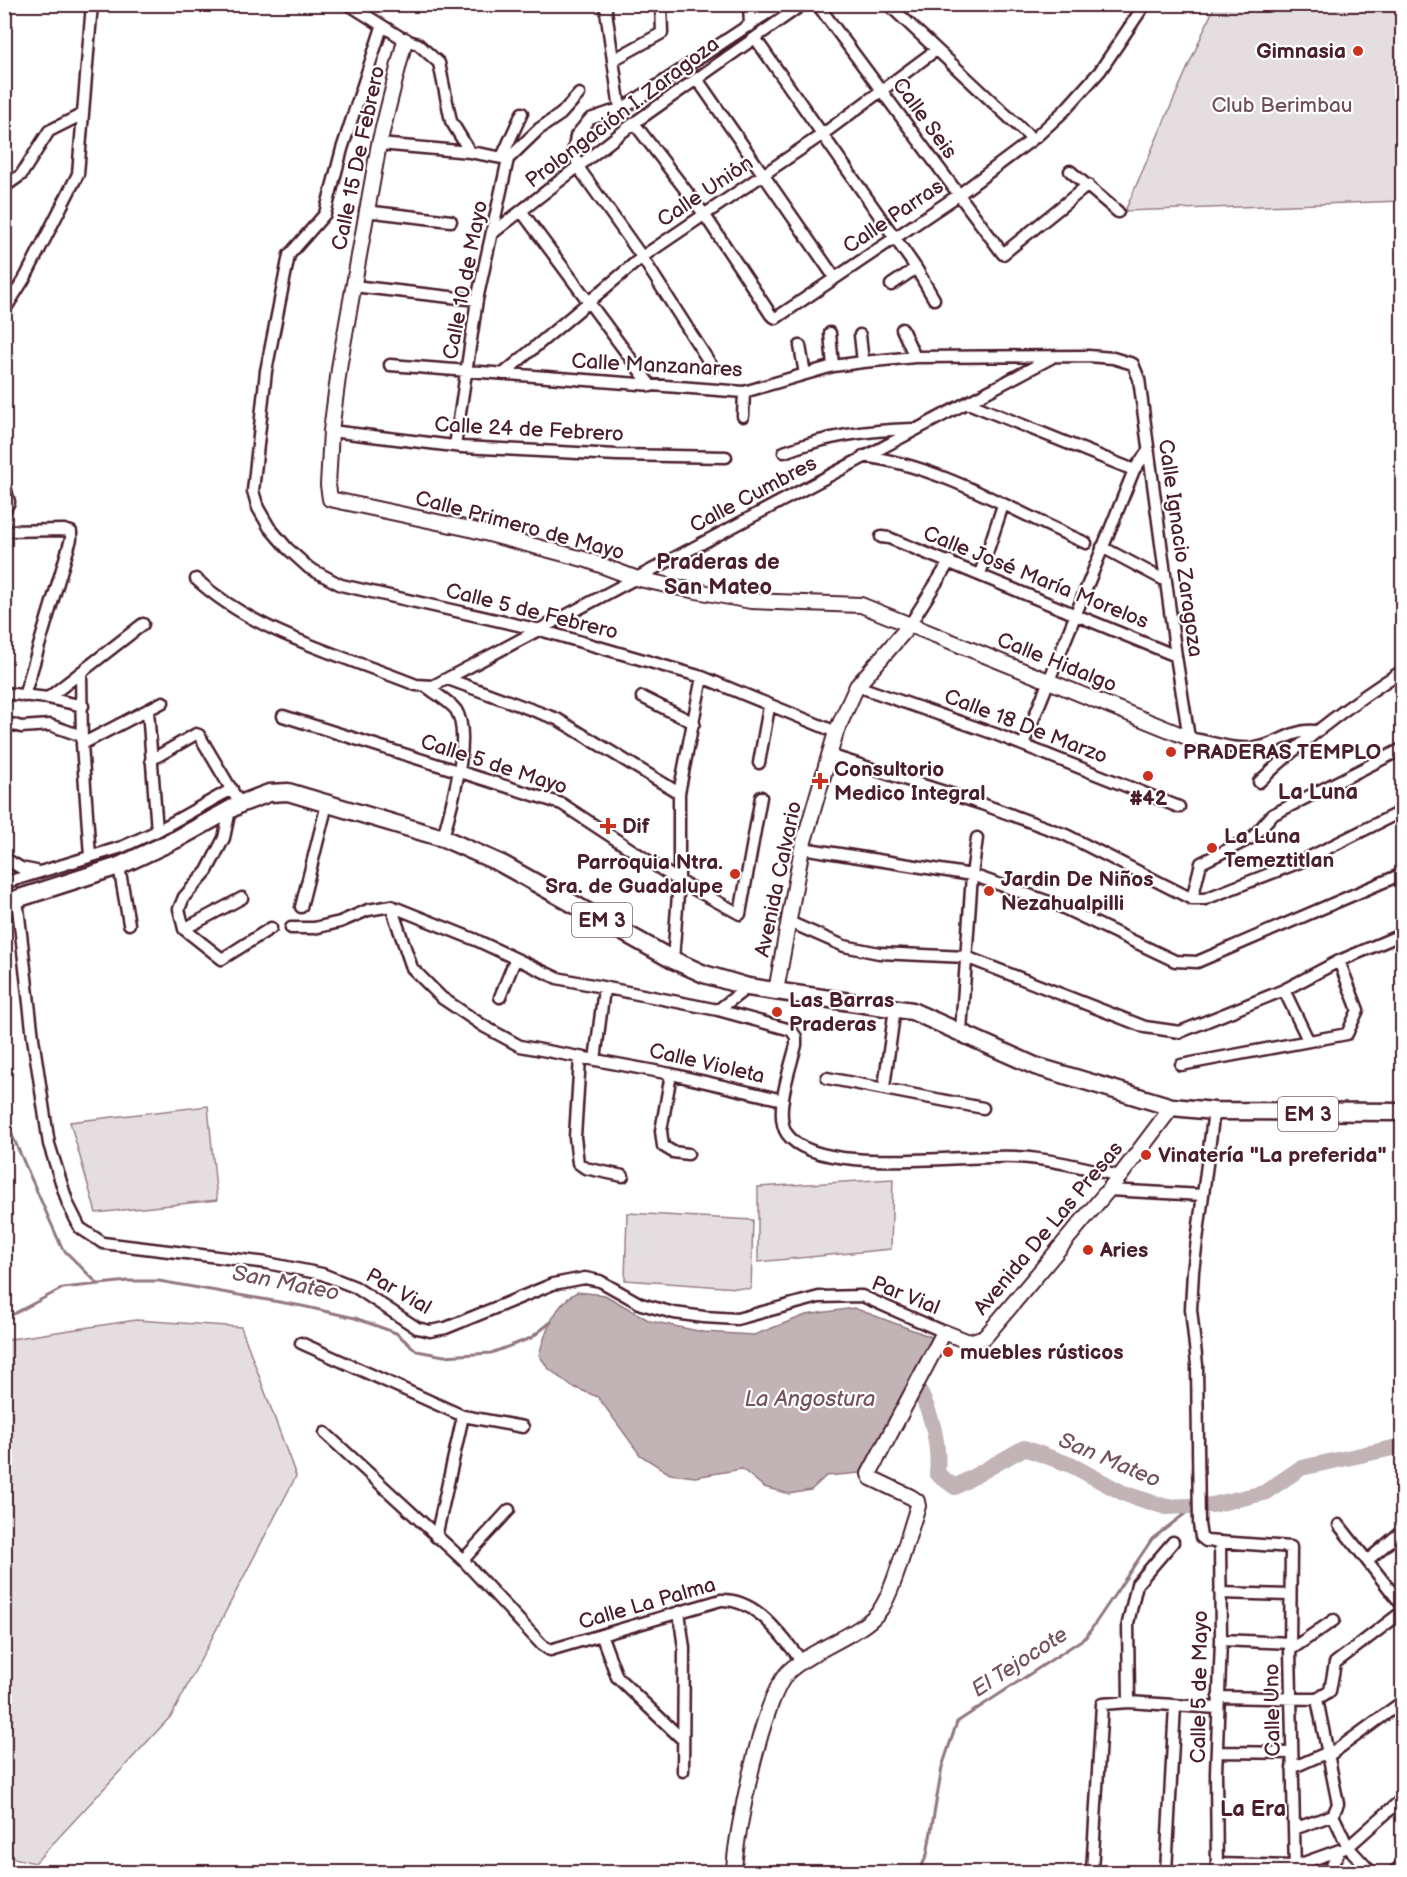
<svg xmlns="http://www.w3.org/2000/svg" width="1407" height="1877" font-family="'Balsamiq Sans',sans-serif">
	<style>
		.green { fill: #e5dee0; stroke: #987e86; stroke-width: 1.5 }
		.water { fill: #c1b3b6; stroke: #91787e; stroke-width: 1.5 }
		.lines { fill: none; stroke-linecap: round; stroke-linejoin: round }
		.stream { stroke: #91787e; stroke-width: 3 }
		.river { stroke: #c1b3b6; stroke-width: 16 }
		.street-casing { stroke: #4a1f2b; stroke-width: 15 }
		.secondary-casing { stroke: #4a1f2b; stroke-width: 18 }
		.primary-casing { stroke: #4a1f2b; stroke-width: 21 }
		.street { stroke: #fff; stroke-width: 10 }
		.secondary { stroke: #fff; stroke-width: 14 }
		.primary { stroke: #fff; stroke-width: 16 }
		.poi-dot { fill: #c8321e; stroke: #fff; stroke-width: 2 }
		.labels { text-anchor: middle; stroke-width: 4.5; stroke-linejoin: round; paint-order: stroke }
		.shield { fill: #fff; stroke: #80626b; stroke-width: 1.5 }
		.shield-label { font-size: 20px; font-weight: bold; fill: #4a1f2b }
		.poi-label { font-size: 21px; font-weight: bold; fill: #4a1f2b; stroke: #fff; text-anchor: start }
		.park-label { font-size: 21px; fill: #714f58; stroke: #fff }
		.street-label { font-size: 21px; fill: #4a1f2b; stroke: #fff }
		.neighbourhood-label { font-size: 22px; font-weight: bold; fill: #4a1f2b; stroke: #fff }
		.water-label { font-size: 22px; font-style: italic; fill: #74535c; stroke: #fff }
	</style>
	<rect width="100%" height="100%" fill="#fff"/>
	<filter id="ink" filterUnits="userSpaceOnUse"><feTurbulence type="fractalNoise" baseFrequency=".0167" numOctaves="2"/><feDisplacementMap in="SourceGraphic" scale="12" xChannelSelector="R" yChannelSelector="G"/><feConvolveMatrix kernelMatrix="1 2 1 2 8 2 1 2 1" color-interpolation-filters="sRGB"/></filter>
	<g filter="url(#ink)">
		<path class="green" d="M 1215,5 L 1402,5 L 1402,201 L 1125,211 Z
			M 208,1106 L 217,1200 L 96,1213 L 70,1122 Z
			M 893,1179 L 891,1249 L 758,1262 L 758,1187 Z
			M 627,1213 L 753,1220 L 751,1289 L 625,1280 Z
			M 136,1320 L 241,1327 L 296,1476 L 172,1715 L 35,1863 L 5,1856 L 5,1343 L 11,1339 Z"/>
		<path class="water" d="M 577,1292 L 605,1295 L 650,1321 L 703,1332 L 754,1335 L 806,1315 L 854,1308 L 934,1338 L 860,1473 L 826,1476 L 811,1490 L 789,1494 L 764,1487 L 742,1469 L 695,1477 L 670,1474 L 640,1455 L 598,1397 L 571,1386 L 548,1368 L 539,1355 C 546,1330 555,1304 577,1292 Z"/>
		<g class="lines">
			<path class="stream" d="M 4,1117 L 62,1248 L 98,1284
				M 4,1319 L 63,1288 L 128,1281 L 159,1281 L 302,1306 L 355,1318 L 396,1333 L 417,1351 L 444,1356 L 491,1353 L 531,1338 L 551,1322
				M 919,1872 L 927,1855 L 942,1767 L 957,1722 L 1086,1637 L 1152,1539 L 1195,1506"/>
			<path class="river" d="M 913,1380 C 930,1408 940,1440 937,1474 L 955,1487 L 1024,1448 L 1071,1465 L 1125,1494 L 1166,1507 L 1212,1505 L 1264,1493 L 1301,1468 L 1402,1446"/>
			<g class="street-casing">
				<path id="street" d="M 348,4 L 405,40 L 418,44 L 439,63 L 451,121 L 470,152
					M 605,4 L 620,109
					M 749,4 L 750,26
					M 817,4 L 1003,254 L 1088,185
					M 888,4 L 1032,139
					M 382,27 L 342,149 L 325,214 L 289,255 L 266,371 L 253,491 L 258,508 L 269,527 L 287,548 L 309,568 L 341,585 L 540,630 L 702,677 L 836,732
					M 755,38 L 916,268 L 934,299
					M 613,60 L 662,33 L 661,4
					M 697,79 L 835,278
					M 634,123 L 704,214 L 771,315 L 776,318 L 957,196 L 1037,136 L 1065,110 L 1100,71 L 1145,4
					M 379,144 L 470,152 L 508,159
					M 502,157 L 522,113
					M 508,159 L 539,129 L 561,114 L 579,94
					M 1070,171 L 1118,212
					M 4,187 L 21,175 L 49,131 L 83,114
					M 365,211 L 451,221
					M 522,212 L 651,386
					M 494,232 L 634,123 L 803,4
					M 891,285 L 916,268
					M 353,286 L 477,300
					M 4,311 L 26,276 L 78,174 L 92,4
					M 902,329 L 915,357
					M 830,333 L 833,366
					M 860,335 L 863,362
					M 800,346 L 805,374
					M 390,365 L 744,392 L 833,366 L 863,362 L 915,357 L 1088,356 L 1113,358 L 1133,364 L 1139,379 L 1176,656 L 1189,738 C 1212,742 1237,752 1260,747 C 1278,743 1295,729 1314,731
					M 713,368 L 642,257 L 578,167 L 574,148 L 576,136 L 590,119 L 625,107 L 781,4
					M 503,374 L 642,257 L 823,134 L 936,50
					M 968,403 L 1134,470
					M 743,416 L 744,392
					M 331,431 L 462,447 L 617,455 L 726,457
					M 455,446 L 477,300 L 508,159
					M 784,452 C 827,436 867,430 913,429
					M 863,456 C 942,466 1014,512 1086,543
					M 4,483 L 9,502 L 4,512
					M 4,531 L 64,530 L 71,532 L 71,539 L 24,696
					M 881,537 L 889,538 L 1176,656
					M 1102,547 L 1166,581
					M 980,574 L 1003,505
					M 196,579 C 256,634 342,655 416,685 L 433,686 L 1051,358
					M 909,626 L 950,561
					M 81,673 L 82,744 L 90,856
					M 448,679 L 557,719 L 679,793
					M 857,686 L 995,734 L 1179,807
					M 427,687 C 436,694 449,701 456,710 C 473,737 450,809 443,838
					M 4,693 L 48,698 L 143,624
					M 642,697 L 694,723
					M 48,698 L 83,706
					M 148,710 L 157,831
					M 283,716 L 562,804 L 679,881 L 740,914 L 761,797
					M 4,722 L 21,727 L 50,725 L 82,736
					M 82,744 L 163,702
					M 1023,745 L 1134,470 L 1148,451
					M 829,755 L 982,804 L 1066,835 L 1192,899 L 1205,899 L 1300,862 L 1402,811
					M 151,760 L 196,734 L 199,735 L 240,804
					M 759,763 L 769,707
					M 1259,782 C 1304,739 1350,704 1402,671
					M 230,810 L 224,838 L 207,871 L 184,897 L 179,909 L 184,929 L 222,959 L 271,928
					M 802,848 L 972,875 L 1055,904 L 1175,961 L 1197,962 L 1402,874
					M 4,858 L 21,868 L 36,871
					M 119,866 L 129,924
					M 4,883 L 122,847 L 157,831 L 232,789
					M 17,899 L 33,1038 L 49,1144 L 68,1204 L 80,1228 L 103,1243 L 267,1263 L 322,1274 L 355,1287 L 417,1328 L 430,1331 L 446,1328 L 553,1284 L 585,1278 L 600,1281 L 641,1304 L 674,1313 L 704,1317 L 737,1319 L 819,1297 L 862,1296 L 944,1332
					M 1192,899 L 1201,863 L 1253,837 L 1272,815 L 1402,749
					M 391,906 L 412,968 L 442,998 L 485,1027 L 520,1046 L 671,1074 L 783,1100
					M 301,907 L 327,804
					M 787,921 L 844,946 L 879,953 L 966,957 L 1145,1027 L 1180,1032 L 1284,990 L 1339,961 L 1398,936
					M 291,928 L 314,928 L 340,922 L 368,910 L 391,906 L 476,940 L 557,978 L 718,1010 L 791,1030 L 796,1037 L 796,1045 C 791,1066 773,1114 787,1134 C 818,1178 967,1153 1017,1157 C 1052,1159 1086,1168 1120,1176
					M 184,929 L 242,898
					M 673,960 L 679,881 L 679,793 L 702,677
					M 1284,990 L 1308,1040
					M 500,997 L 515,960
					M 718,1010 L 748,987
					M 961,1031 L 972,875 L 977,838
					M 580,1058 L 575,1137 L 578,1163 L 585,1168 L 623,1176
					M 595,1060 L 604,989
					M 1181,1065 L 1347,1034 L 1358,1010 L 1339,961
					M 671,1074 L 661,1131 L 663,1146 L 673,1152 L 688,1154
					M 827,1078 L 983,1108
					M 884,1087 L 895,1008
					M 1214,1111 L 1193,1271 L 1191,1309 L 1197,1365 L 1199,1524 L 1201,1537 L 1206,1541 L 1291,1547 L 1290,1650 L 1295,1872
					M 1108,1190 L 1203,1195
					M 301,1343 L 463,1416 L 523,1427
					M 325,1433 L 463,1560 L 542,1645 L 550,1650 L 721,1600 C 758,1599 780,1635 802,1661
					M 1339,1525 L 1402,1605
					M 436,1537 L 463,1416
					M 463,1560 L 509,1510
					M 1368,1560 L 1402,1531
					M 1220,1593 L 1290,1595
					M 679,1612 L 684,1648 L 683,1771
					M 602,1637 L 617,1677 L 683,1740
					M 1221,1640 L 1291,1643
					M 1290,1650 L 1334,1620
					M 1218,1697 L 1317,1699 L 1330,1691 L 1335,1663 L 1402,1612
					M 1317,1699 L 1338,1804 L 1333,1815
					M 1129,1702 L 1128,1623 L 1137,1584 L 1173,1542
					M 1217,1752 L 1292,1753
					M 1327,1757 L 1402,1702
					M 1292,1768 L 1326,1753
					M 1333,1815 L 1348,1847 L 1371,1872
					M 1294,1829 L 1333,1815
					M 1217,1864 L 1295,1866 L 1348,1847 L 1402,1799
					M 1092,1872 L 1102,1704 L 1129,1702 L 1217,1708
					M 1166,1872 L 1175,1706
					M 1217,1872 L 1216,1773 L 1221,1640 L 1220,1543
					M 1329,1872 L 1339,1851
					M 1394,1872 L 1402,1865"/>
			</g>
			<g class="secondary-casing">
				<path id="secondary" d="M 405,40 L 379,144 L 340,362 L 331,431 L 328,485 L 330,499 L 470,529 L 587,560 L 635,578 L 675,587 L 751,601 L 861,605 L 1189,738
					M 776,991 L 802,848 L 836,732 L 857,686 L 909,626
					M 734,1872 C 735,1835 763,1695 789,1671 C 812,1649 863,1634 880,1610 C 894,1591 909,1532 918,1506 L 917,1501 L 911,1497 L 871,1478 L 869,1474 L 944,1332 L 969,1342 L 985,1337 L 1120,1176 L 1172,1107"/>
			</g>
			<g class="primary-casing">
				<path id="primary" d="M 4,903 L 119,866 L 177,839 L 240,804 L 269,793 L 288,792 L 443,838 L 502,864 L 673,960 L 704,974 L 748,987 L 912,1011 L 1035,1066 L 1172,1107 L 1214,1111 L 1402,1112"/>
			</g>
			<use href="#street" class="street"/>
			<use href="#secondary" class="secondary"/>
			<use href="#primary" class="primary"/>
		</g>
	</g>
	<g class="poi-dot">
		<circle cx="1358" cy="51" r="6"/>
		<circle cx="1171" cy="752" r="6"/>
		<circle cx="1148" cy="776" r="6"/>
		<path d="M817 772h6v6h6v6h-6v6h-6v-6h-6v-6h6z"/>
		<path d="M605 817h6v6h6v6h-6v6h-6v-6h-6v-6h6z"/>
		<circle cx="1212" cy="848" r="6"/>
		<circle cx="735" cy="874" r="6"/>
		<circle cx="989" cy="891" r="6"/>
		<circle cx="777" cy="1012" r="6"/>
		<circle cx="1146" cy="1155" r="6"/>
		<circle cx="1088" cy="1250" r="6"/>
		<circle cx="948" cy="1352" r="6"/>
	</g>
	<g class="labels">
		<g class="shield">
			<rect x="572" y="903" width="60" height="34" rx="4.5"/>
			<rect x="1278" y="1097" width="60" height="34" rx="4.5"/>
		</g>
		<g class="shield-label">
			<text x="602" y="927">EM 3</text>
			<text x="1308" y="1121">EM 3</text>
		</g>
		<g class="poi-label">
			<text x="1346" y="58" text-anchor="end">Gimnasia</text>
			<text x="1183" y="759">PRADERAS TEMPLO</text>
			<text x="834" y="776">Consultorio<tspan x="834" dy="24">Medico Integral</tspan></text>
			<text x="1148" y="805" text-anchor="middle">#42</text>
			<text x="622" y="833">Dif</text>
			<text x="1224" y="843">La Luna<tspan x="1224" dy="24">Temeztitlan</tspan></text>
			<text x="723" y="869" text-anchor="end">Parroquia Ntra.<tspan x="723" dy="24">Sra. de Guadalupe</tspan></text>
			<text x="1001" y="886">Jardin De Niños<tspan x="1001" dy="24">Nezahualpilli</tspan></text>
			<text x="789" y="1007">Las Barras<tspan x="789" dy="24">Praderas</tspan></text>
			<text x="1158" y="1162">Vinatería "La preferida"</text>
			<text x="1100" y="1257">Aries</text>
			<text x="960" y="1359">muebles rústicos</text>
		</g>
		<g class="park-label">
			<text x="1282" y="112">Club Berimbau</text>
		</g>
		<g class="street-label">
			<text transform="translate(622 112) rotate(-37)" y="7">Prolongación I. Zaragoza</text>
			<text transform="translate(925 118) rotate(54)" y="7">Calle Seis</text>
			<text transform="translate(358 158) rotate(-78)" y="7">Calle 15 De Febrero</text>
			<text transform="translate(705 191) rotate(-34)" y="7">Calle Unión</text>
			<text transform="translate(893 216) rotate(-34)" y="7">Calle Parras</text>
			<text transform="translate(465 280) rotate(-79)" y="7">Calle 10 de Mayo</text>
			<text transform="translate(657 365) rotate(3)" y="7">Calle Manzanares</text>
			<text transform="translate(529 429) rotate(3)" y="7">Calle 24 de Febrero</text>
			<text transform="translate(753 494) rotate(-28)" y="7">Calle Cumbres</text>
			<text transform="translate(520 525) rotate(15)" y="7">Calle Primero de Mayo</text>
			<text transform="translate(1181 548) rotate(82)" y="7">Calle Ignacio Zaragoza</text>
			<text transform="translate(1036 577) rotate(22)" y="7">Calle José María Morelos</text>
			<text transform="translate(532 611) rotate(14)" y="7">Calle 5 de Febrero</text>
			<text transform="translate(1057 662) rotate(22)" y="7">Calle Hidalgo</text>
			<text transform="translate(1026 726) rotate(21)" y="7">Calle 18 De Marzo</text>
			<text transform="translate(494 764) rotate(18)" y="7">Calle 5 de Mayo</text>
			<text transform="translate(778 879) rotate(-78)" y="7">Avenida Calvario</text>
			<text transform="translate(707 1063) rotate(13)" y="7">Calle Violeta</text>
			<text transform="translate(1048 1228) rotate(-50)" y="7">Avenida De Las Presas</text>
			<text transform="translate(399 1291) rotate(30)" y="7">Par Vial</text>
			<text transform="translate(906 1295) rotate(22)" y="7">Par Vial</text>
			<text transform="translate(647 1603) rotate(-16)" y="7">Calle La Palma</text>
			<text transform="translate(1199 1687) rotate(-89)" y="7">Calle 5 de Mayo</text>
			<text transform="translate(1272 1710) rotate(-91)" y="7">Calle Uno</text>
		</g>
		<g class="neighbourhood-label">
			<text x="718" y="569">Praderas de<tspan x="718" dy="25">San Mateo</tspan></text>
			<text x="1318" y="799">La Luna</text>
			<text x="1253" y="1816">La Era</text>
		</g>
		<g class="water-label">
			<text transform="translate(286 1282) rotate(11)" y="8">San Mateo</text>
			<text x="810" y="1406">La Angostura</text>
			<text transform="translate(1110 1459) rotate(23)" y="8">San Mateo</text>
			<text transform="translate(1019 1661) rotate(-33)" y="8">El Tejocote</text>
		</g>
	</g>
	<rect width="1407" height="1877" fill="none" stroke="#fff" stroke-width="24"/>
	<rect x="12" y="12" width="1383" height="1853" fill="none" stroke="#4a1f2b" stroke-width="2" filter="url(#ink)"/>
</svg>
